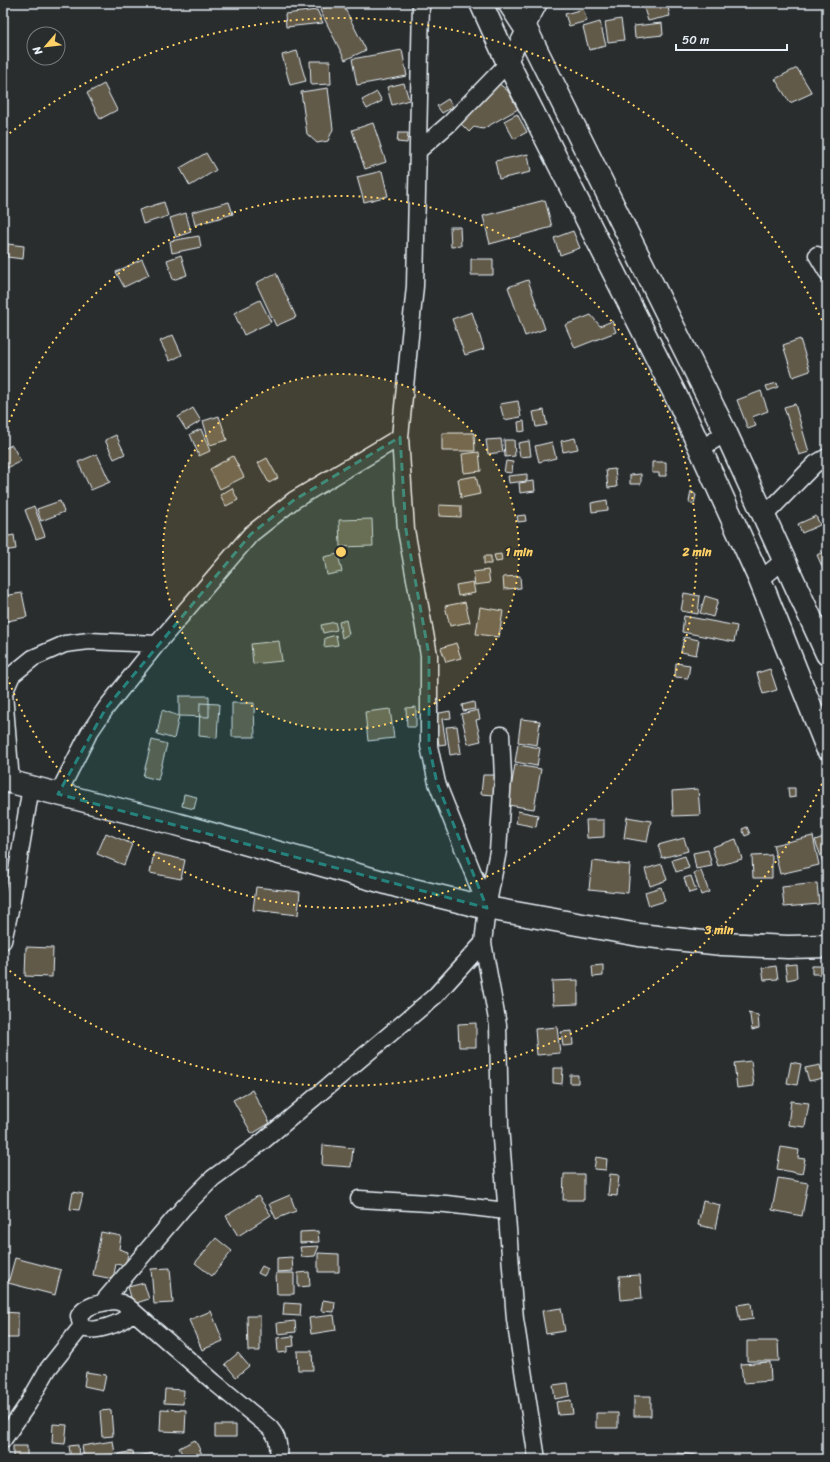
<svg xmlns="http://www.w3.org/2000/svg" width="830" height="1462" font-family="Sriracha,sans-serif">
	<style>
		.building { fill: #625a4a; stroke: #e8f1f8 }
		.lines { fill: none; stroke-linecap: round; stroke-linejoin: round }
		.street-casing { stroke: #e8f1f8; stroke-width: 19 }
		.secondary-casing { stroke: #e8f1f8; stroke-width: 25 }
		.street { stroke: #2a2d2e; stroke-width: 16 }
		.secondary { stroke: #2a2d2e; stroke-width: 22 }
		.marked { fill: #25827c; fill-opacity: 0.2; stroke: #25827c; stroke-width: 3; stroke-dasharray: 8 5; stroke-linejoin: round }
		.ring { fill: none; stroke: #ffd166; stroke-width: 2; stroke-dasharray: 2 4 }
		.centre { fill: #ffd166; stroke: #2a2d2e; stroke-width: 2 }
		.ring-label { font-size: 12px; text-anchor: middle; font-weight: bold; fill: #ffd166; stroke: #2a2d2e; stroke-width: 3; stroke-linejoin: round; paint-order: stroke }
	</style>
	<rect width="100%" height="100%" fill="#2a2d2e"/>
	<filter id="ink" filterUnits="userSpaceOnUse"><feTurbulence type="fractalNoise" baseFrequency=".025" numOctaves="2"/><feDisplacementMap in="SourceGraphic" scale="8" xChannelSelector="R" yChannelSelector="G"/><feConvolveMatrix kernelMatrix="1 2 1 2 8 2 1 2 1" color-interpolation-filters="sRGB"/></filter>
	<g filter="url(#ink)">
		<path class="building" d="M 334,3 L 342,3 L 366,50 L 345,60 L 320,10 Z
			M 650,3 L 667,3 L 670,16 L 648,21 L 643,5 Z
			M 583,9 L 587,21 L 569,26 L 565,14 Z
			M 317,10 L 323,23 L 286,27 L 285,14 Z
			M 621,19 L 624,40 L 608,42 L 605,22 Z
			M 600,22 L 606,46 L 589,50 L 583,27 Z
			M 662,23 L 663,35 L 635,38 L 634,26 Z
			M 402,50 L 407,76 L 357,85 L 352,59 Z
			M 297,51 L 306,81 L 290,85 L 282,55 Z
			M 310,61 L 330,61 L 331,84 L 311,85 Z
			M 797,68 L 812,93 L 790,103 L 775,79 Z
			M 497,82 L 508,91 L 518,109 L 483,129 L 474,127 L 469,132 L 460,123 Z
			M 404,83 L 409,100 L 392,105 L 387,87 Z
			M 104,84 L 117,110 L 100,119 L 87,93 Z
			M 328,88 L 333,129 L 328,141 L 317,143 L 307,134 L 301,92 Z
			M 377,92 L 382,101 L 367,109 L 362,100 Z
			M 448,99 L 453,107 L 442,113 L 437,106 Z
			M 517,114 L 527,132 L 514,139 L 504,121 Z
			M 373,123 L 386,162 L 365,169 L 352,130 Z
			M 398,133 L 408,133 L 407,143 L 397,142 Z
			M 206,153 L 216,170 L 190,186 L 180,168 Z
			M 528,154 L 531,172 L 499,179 L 495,161 Z
			M 382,171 L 388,196 L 364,202 L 357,177 Z
			M 545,200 L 552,227 L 490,244 L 483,216 Z
			M 164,202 L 168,216 L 143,224 L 139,210 Z
			M 229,202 L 233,214 L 195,225 L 192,212 Z
			M 186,213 L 191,232 L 176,237 L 170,218 Z
			M 450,227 L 460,227 L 461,246 L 451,247 Z
			M 573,231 L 580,248 L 560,255 L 554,238 Z
			M 199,236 L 201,247 L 172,253 L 170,241 Z
			M 8,244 L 24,246 L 23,259 L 7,257 Z
			M 181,255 L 187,275 L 173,280 L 167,260 Z
			M 142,259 L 149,275 L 124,287 L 116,272 Z
			M 471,259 L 493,259 L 493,275 L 471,275 Z
			M 276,273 L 296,317 L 276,326 L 256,283 Z
			M 528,280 L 545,329 L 525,336 L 508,287 Z
			M 260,300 L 271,322 L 244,335 L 234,313 Z
			M 472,312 L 484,349 L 465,355 L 452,319 Z
			M 591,315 L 600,326 L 612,321 L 616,332 L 575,348 L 565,325 Z
			M 173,335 L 182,355 L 170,361 L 160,341 Z
			M 800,339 L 810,371 L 793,377 L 783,345 Z
			M 777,383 L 778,387 L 768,391 L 766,386 Z
			M 761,391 L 768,411 L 752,417 L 756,426 L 748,429 L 737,400 Z
			M 518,401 L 521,417 L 504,420 L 500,404 Z
			M 795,404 L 809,452 L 799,455 L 784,407 Z
			M 193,408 L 201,421 L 186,430 L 178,417 Z
			M 544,410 L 547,425 L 536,427 L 533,412 Z
			M 219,416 L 227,440 L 210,445 L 203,421 Z
			M 524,421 L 525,431 L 519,432 L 518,422 Z
			M 201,429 L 210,451 L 199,456 L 190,434 Z
			M 442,433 L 474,433 L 475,451 L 442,451 Z
			M 116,435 L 125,454 L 114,459 L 105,440 Z
			M 575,438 L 578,449 L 563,452 L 561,441 Z
			M 501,439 L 503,452 L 488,454 L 486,440 Z
			M 504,440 L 514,440 L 515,456 L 505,457 Z
			M 529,441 L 531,456 L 520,457 L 518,443 Z
			M 552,442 L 556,458 L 539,462 L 535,446 Z
			M 12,445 L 21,461 L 3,470 L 3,449 Z
			M 479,452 L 481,471 L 464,473 L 462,454 Z
			M 97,454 L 110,482 L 91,490 L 78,462 Z
			M 233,456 L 244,477 L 220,489 L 210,469 Z
			M 267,458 L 278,478 L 269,483 L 258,463 Z
			M 506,461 L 513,462 L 512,473 L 504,472 Z
			M 652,462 L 666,462 L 666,476 L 659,476 L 659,473 L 652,473 Z
			M 615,469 L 617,487 L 608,488 L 606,470 Z
			M 527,474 L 527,481 L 509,483 L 508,476 Z
			M 641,474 L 641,484 L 630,484 L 630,475 Z
			M 476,476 L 480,494 L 461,498 L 458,479 Z
			M 534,481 L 535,491 L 520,493 L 519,483 Z
			M 232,488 L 238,500 L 226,506 L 220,495 Z
			M 691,491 L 696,495 L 694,504 L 689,502 Z
			M 607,500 L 608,510 L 592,512 L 591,503 Z
			M 60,501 L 64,512 L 41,521 L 37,509 Z
			M 439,505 L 461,506 L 461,517 L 439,516 Z
			M 34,506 L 45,536 L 36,539 L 25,510 Z
			M 525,515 L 526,521 L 518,522 L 517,516 Z
			M 816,516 L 820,525 L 802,533 L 798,524 Z
			M 372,519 L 373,546 L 340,547 L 339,520 Z
			M 14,535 L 16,549 L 3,551 L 3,537 Z
			M 823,552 L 827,561 L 827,572 L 825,573 L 817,555 Z
			M 338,554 L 342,572 L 327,575 L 324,557 Z
			M 501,554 L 502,561 L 496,562 L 494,555 Z
			M 484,556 L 491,556 L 491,564 L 484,564 Z
			M 488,570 L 490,583 L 475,585 L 473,572 Z
			M 520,576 L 521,588 L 504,589 L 503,577 Z
			M 473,582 L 475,593 L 458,596 L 456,585 Z
			M 22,593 L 27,617 L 3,622 L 3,596 Z
			M 684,593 L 700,596 L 698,614 L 681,611 Z
			M 705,596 L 718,600 L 713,617 L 700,613 Z
			M 465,602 L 470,622 L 450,626 L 445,606 Z
			M 480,607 L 503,611 L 499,637 L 476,634 Z
			M 684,616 L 737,626 L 734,642 L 682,632 Z
			M 346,620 L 349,634 L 342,638 L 339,622 Z
			M 335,622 L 337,630 L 323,633 L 321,625 Z
			M 336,635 L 338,645 L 324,647 L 325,638 Z
			M 684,637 L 699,640 L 696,655 L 681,652 Z
			M 279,641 L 282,661 L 253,664 L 251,644 Z
			M 456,643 L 461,658 L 446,662 L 441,648 Z
			M 676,663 L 690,665 L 688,678 L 675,677 Z
			M 770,669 L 777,690 L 763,694 L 757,673 Z
			M 179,696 L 209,696 L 209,717 L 179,716 Z
			M 474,702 L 475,709 L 463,711 L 462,705 Z
			M 200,703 L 219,704 L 217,738 L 199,736 Z
			M 232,703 L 254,703 L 255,737 L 232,737 Z
			M 416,707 L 416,727 L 407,727 L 406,708 Z
			M 390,709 L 394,738 L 368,741 L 365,712 Z
			M 162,710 L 179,716 L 174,739 L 157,734 Z
			M 478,710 L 480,719 L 476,720 L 481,741 L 468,744 L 461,714 Z
			M 450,711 L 451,718 L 442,719 L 446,744 L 439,745 L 434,714 Z
			M 521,719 L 540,721 L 537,745 L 518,742 Z
			M 457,726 L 461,753 L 450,755 L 446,727 Z
			M 152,740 L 167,744 L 158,780 L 143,776 Z
			M 518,744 L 540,748 L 537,766 L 515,762 Z
			M 515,765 L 541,769 L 534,809 L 508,805 Z
			M 483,775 L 495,775 L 494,795 L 481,794 Z
			M 788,788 L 795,788 L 795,797 L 789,798 Z
			M 698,789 L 700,815 L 673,816 L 672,791 Z
			M 184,794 L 197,797 L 194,809 L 182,806 Z
			M 827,804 L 827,813 L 826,813 L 823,806 Z
			M 518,811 L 538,815 L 536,827 L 516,823 Z
			M 627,817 L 651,821 L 647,842 L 624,838 Z
			M 586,820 L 604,820 L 604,837 L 587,838 Z
			M 747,827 L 750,834 L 745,836 L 742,829 Z
			M 106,833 L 132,844 L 124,865 L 97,854 Z
			M 813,836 L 819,865 L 780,874 L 773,845 Z
			M 827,836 L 827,864 L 824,865 L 815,840 Z
			M 684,838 L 688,851 L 662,858 L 658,845 Z
			M 736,839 L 742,859 L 718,866 L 712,847 Z
			M 708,850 L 712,866 L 696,869 L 693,853 Z
			M 154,853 L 185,860 L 181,879 L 150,873 Z
			M 772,855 L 772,878 L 753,878 L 752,856 Z
			M 685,856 L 689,868 L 676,872 L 672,860 Z
			M 592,861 L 630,865 L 628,893 L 589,889 Z
			M 662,864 L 667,880 L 650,886 L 645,869 Z
			M 701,871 L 709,892 L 701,895 L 694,873 Z
			M 691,876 L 696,891 L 689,893 L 684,878 Z
			M 817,883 L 819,904 L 784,907 L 782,887 Z
			M 256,887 L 300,892 L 298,915 L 253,910 Z
			M 661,887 L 665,901 L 649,906 L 645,892 Z
			M 26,947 L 53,948 L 52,977 L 25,976 Z
			M 796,964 L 797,978 L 787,980 L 785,965 Z
			M 603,965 L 603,976 L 593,977 L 592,966 Z
			M 776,966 L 778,979 L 764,980 L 762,968 Z
			M 812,966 L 821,966 L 821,974 L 812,974 Z
			M 578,980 L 578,1004 L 553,1005 L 552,981 Z
			M 748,1013 L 758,1015 L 759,1028 L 752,1030 L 750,1015 Z
			M 476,1023 L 476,1047 L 459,1047 L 458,1024 Z
			M 557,1027 L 560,1053 L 537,1055 L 535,1029 Z
			M 572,1031 L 573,1045 L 563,1046 L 561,1032 Z
			M 751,1061 L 754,1086 L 737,1088 L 734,1063 Z
			M 791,1062 L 801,1064 L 797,1085 L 787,1083 Z
			M 820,1065 L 823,1078 L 809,1081 L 805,1068 Z
			M 553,1068 L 563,1068 L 562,1084 L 553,1083 Z
			M 570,1075 L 578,1075 L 578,1083 L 570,1083 Z
			M 252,1090 L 270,1123 L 252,1134 L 233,1100 Z
			M 791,1101 L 809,1103 L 805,1127 L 788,1125 Z
			M 323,1145 L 353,1148 L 351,1167 L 322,1165 Z
			M 781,1147 L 799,1150 L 798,1158 L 805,1159 L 802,1174 L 777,1169 Z
			M 596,1157 L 607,1159 L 606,1170 L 594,1169 Z
			M 564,1174 L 584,1174 L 584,1200 L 563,1200 Z
			M 610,1174 L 619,1175 L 617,1196 L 608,1195 Z
			M 778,1178 L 808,1183 L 802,1216 L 772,1210 Z
			M 73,1192 L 83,1194 L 79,1210 L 70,1209 Z
			M 290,1195 L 296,1211 L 276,1219 L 269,1204 Z
			M 258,1196 L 271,1215 L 238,1236 L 226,1216 Z
			M 703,1201 L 720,1205 L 715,1229 L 698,1225 Z
			M 318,1231 L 319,1242 L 300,1243 L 300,1232 Z
			M 101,1232 L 121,1236 L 119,1249 L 128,1252 L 126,1266 L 116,1264 L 113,1279 L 93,1275 Z
			M 216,1238 L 232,1251 L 212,1276 L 195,1263 Z
			M 319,1246 L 315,1256 L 302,1257 L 300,1247 Z
			M 318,1253 L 339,1254 L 339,1272 L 318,1272 Z
			M 292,1257 L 293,1271 L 277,1272 L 277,1258 Z
			M 15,1258 L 61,1270 L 55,1295 L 8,1283 Z
			M 262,1266 L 268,1269 L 264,1276 L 258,1273 Z
			M 170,1268 L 173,1303 L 154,1304 L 151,1269 Z
			M 309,1272 L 310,1286 L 298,1287 L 298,1273 Z
			M 276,1273 L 294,1273 L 294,1294 L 277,1294 Z
			M 640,1275 L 642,1298 L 621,1300 L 619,1276 Z
			M 144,1283 L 149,1299 L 133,1304 L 128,1287 Z
			M 323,1300 L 335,1302 L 334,1312 L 321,1311 Z
			M 284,1303 L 301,1304 L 300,1316 L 283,1315 Z
			M 751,1303 L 753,1319 L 740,1321 L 737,1305 Z
			M 561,1308 L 565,1331 L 546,1334 L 542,1311 Z
			M 211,1311 L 223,1341 L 202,1350 L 189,1320 Z
			M 3,1312 L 18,1313 L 18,1338 L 3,1338 Z
			M 334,1315 L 336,1330 L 311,1334 L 309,1318 Z
			M 247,1316 L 260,1316 L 260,1351 L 248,1351 Z
			M 295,1321 L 296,1332 L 278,1334 L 277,1323 Z
			M 293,1336 L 294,1346 L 287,1347 L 287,1352 L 278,1353 L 277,1338 Z
			M 747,1341 L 778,1341 L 779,1361 L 747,1361 Z
			M 297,1351 L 312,1351 L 313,1370 L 298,1370 Z
			M 238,1353 L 249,1366 L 236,1377 L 225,1364 Z
			M 770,1362 L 771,1381 L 743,1383 L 741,1364 Z
			M 86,1372 L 106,1375 L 103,1390 L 84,1386 Z
			M 568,1383 L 570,1396 L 555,1399 L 553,1385 Z
			M 165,1389 L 184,1390 L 183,1404 L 164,1403 Z
			M 634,1396 L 651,1396 L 651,1416 L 634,1416 Z
			M 571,1400 L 573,1414 L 558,1415 L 556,1402 Z
			M 161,1409 L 186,1410 L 185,1432 L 160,1431 Z
			M 111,1410 L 113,1436 L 102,1437 L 100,1411 Z
			M 596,1413 L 618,1413 L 618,1428 L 596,1428 Z
			M 53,1424 L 67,1425 L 65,1444 L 52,1443 Z
			M 215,1425 L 236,1425 L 236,1437 L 215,1437 Z
			M 195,1440 L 203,1456 L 198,1459 L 185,1459 L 179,1448 Z
			M 113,1441 L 115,1454 L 84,1458 L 82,1446 Z
			M 78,1445 L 79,1459 L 71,1459 L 69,1446 Z
			M 13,1446 L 27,1446 L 27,1459 L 13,1459 Z
			M 133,1451 L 134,1459 L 120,1459 L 119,1454 Z
			M 154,1453 L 156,1459 L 138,1459 L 137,1456 Z
			M 677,1453 L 696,1455 L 696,1459 L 676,1459 Z"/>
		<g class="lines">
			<g class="street-casing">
				<path id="street" d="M 421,3 L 415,286 L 400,437 L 406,530 L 429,655 L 429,746 L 437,783 L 487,908
					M 418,151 L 450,123 L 508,63 L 539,3
					M 817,255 L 827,272
					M 700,449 L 726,433
					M 764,516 L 815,464 L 827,457
					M 760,580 L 784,560
					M 157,644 L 251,534 L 294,500 L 400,437
					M 501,735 L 503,777 L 498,851 L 487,908 L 483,943 L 498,1025 L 500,1126 L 515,1319 L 537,1459
					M 11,782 L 4,693 L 12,675 L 33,658 L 65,644 L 89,641 L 157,644 L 106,708 L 89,733 L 58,794
					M 3,941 L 11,906 L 31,787
					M 359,1199 L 446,1204 L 506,1211
					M 113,1301 C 123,1302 129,1305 128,1316 C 120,1324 94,1333 84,1328 C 80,1325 80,1320 79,1316 C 85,1305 101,1303 113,1301 Z
					M 102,1303 L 184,1207 L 213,1178 L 262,1142 L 435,996 L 483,943
					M 126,1305 L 214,1382 L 270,1428 C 279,1439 279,1445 278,1459
					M 3,1440 L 28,1404 L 48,1369 L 82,1326"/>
			</g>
			<g class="secondary-casing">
				<path id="secondary" d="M 481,3 L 508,63 L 679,402 L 760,580 L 827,748
					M 509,3 L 526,29 L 726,433 L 827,654
					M 3,780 L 176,824 L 397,886 L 487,908 L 639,935 L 722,944 L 788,947 L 827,946"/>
			</g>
			<use href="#street" class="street"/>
			<use href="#secondary" class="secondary"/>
		</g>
	</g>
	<path class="marked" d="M 400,437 L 406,530 L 429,655 L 429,746 L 437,783 L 487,908 L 58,794 L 106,708 L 251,534 L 294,500 Z"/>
	<circle cx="341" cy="552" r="178" fill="#ffd166" fill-opacity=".12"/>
	<g class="ring">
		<circle cx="341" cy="552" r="178"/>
		<path d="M3 439A356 356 0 1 1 3 665"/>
		<path d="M827 773A534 534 0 0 1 5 967M5 137A534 534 0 0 1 827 331"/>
	</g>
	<circle cx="341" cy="552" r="6" class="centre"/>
	<g class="ring-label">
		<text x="519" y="556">1 min</text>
		<text x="697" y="556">2 min</text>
		<text x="719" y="934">3 min</text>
	</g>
	<rect width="830" height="1462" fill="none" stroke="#2a2d2e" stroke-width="16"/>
	<rect x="8" y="8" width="814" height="1446" fill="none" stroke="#e8f1f8" stroke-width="1.5" filter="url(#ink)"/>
	<g transform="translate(46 46) rotate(242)"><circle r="19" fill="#2a2d2e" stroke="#767b7f"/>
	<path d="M0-3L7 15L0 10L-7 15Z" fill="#ffd166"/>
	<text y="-6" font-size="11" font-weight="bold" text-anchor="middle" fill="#e8f1f8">N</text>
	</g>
	<path d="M676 44v6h111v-6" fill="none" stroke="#e8f1f8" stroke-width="2"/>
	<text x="682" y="44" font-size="12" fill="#e8f1f8" stroke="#2a2d2e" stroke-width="3" paint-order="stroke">50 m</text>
</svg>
